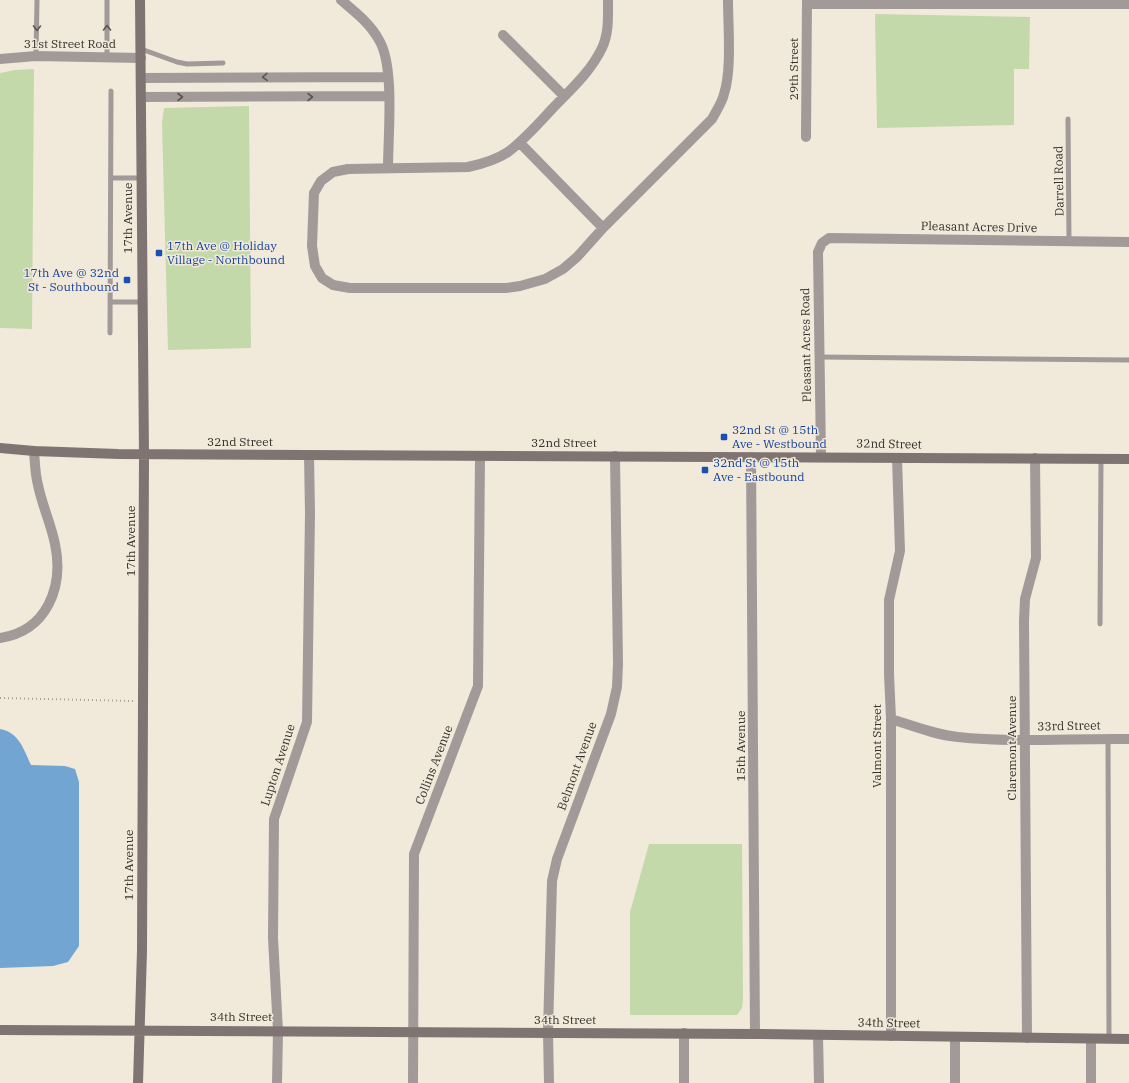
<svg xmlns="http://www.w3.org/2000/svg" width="1129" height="1083" font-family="'IBM Plex Serif',serif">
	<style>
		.green { fill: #c4d9aa }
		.water { fill: #72a5d2 }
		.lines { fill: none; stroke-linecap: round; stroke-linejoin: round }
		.path { stroke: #a59f94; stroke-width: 2; stroke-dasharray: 1 3; stroke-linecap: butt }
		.lane { stroke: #a29a98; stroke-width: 5 }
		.street { stroke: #a29a98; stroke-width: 10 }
		.secondary { stroke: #7f7472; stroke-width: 10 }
		.oneway { stroke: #5a5651 }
		.transit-dot { fill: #1a4fb4; stroke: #f1e9da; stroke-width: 1.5 }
		.labels { text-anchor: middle; stroke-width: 3; stroke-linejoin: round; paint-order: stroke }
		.street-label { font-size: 12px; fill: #34312b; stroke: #f1e9da }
		.transit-label { font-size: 12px; fill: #164399; stroke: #f1e9da; text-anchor: start }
	</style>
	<rect width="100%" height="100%" fill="#f1e9da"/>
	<path class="green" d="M 875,14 L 1030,17 L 1029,69 L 1014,69 L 1014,125 L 877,128 Z
		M 34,69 L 32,329 L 0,328 L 0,73 L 15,70 Z
		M 249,106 L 251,348 L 168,350 L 162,122 L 164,108 Z
		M 649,844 L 742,844 L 743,1000 L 742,1008 L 737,1015 L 630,1015 L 630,912 Z"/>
	<path class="water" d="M 0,729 C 19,732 24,750 31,765 L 65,766 L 75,769 L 79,782 L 79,946 L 68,962 L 53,966 L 0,968 Z"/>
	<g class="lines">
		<path class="path" d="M 0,698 L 133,701"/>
		<path class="lane" d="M 141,49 L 177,62 L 187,64 L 223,63
			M 36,56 L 37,0
			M 107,57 L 107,0
			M 1068,119 L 1069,241
			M 111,178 L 141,178
			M 110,302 L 142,302
			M 110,333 L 111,91
			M 820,357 L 1129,360
			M 1100,624 L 1101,459
			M 1108,739 L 1109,1039"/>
		<path class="street" d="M 341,0 C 355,12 370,23 379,40 C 395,66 388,136 388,168
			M 608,0 C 608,17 609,33 602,48 C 590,73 570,90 552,109 C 538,124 524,140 508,152 C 496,160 482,164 468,167 L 348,169 L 333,172 L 321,181 L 314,193 L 312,246 L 315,266 L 322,278 L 333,285 L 350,288 L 506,288 L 520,286 L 545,279 L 563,269 L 577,257 L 603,228 L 712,119 C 716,111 722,103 724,94 C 732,70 728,26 728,0
			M 807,4 L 1129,4
			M 503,35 L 564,96
			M 0,59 L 36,56 L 141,58
			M 141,78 L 388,77
			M 141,97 L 389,96
			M 806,137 L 807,0
			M 520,143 L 603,228
			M 751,457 L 755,1034
			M 821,457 L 818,252 L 822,243 L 829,238 L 1129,242
			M 0,638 C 47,631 64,587 55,544 C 51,524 42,505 38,485 C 35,474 35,463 34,451
			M 891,719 C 913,726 936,735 958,737 C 1014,743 1073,738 1129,739
			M 684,1033 L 684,1083
			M 818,1035 L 819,1083
			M 891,1036 L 891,719 L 889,674 L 889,600 L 900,551 L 897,458
			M 955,1037 L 955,1083
			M 1027,1038 L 1024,621 L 1025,599 L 1036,558 L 1035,458
			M 1091,1039 L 1091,1083
			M 277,1083 L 278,1031 L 273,938 L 274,819 L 307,722 L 310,513 L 309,455
			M 413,1083 L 414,854 L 478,686 L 480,456
			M 549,1083 L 548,1032 L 552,881 L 557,859 L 611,714 L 617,687 L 618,663 L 615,456"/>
		<path class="secondary" d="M 0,448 L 34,451 L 118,454 L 1129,459
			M 0,1030 L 755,1034 L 1129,1039
			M 138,1083 L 142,951 L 144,455 L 140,0"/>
	</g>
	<defs><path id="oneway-chevron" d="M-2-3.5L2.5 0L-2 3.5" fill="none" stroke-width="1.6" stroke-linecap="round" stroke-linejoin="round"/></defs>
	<g class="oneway">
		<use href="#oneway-chevron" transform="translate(37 28) rotate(91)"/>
		<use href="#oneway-chevron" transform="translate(107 28) rotate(-90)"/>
		<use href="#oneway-chevron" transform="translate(265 77) rotate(179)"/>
		<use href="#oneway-chevron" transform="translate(180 97)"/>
		<use href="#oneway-chevron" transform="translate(310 97)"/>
	</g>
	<g class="transit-dot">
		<rect x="155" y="249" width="8" height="8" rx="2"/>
		<rect x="123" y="276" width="8" height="8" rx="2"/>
		<rect x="720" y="433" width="8" height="8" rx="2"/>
		<rect x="701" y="466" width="8" height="8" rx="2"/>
	</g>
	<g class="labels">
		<g class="street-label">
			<text x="70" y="48">31st Street Road</text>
			<text transform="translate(794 69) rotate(-90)" y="4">29th Street</text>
			<text transform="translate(1059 181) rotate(-91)" y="4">Darrell Road</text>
			<text transform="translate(128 218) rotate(-90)" y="4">17th Avenue</text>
			<text transform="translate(979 227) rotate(1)" y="4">Pleasant Acres Drive</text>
			<text transform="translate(806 345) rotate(-91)" y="4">Pleasant Acres Road</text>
			<text x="240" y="446">32nd Street</text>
			<text x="564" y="447">32nd Street</text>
			<text transform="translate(889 444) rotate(1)" y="4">32nd Street</text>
			<text transform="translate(131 541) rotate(-90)" y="4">17th Avenue</text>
			<text transform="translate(1069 726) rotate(-1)" y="4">33rd Street</text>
			<text transform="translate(741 746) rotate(-90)" y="4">15th Avenue</text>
			<text transform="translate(877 746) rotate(-90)" y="4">Valmont Street</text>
			<text transform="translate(1012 748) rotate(-90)" y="4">Claremont Avenue</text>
			<text transform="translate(278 765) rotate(-72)" y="4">Lupton Avenue</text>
			<text transform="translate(434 765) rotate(-69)" y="4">Collins Avenue</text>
			<text transform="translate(577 766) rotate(-70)" y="4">Belmont Avenue</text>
			<text transform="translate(129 865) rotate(-90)" y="4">17th Avenue</text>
			<text x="241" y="1021">34th Street</text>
			<text x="565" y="1024">34th Street</text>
			<text transform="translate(889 1023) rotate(1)" y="4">34th Street</text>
		</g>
		<g class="transit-label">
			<text x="167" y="250">17th Ave @ Holiday<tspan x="167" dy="14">Village - Northbound</tspan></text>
			<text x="119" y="277" text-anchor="end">17th Ave @ 32nd<tspan x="119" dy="14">St - Southbound</tspan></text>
			<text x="732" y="434">32nd St @ 15th<tspan x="732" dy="14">Ave - Westbound</tspan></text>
			<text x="713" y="467">32nd St @ 15th<tspan x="713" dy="14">Ave - Eastbound</tspan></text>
		</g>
	</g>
</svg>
